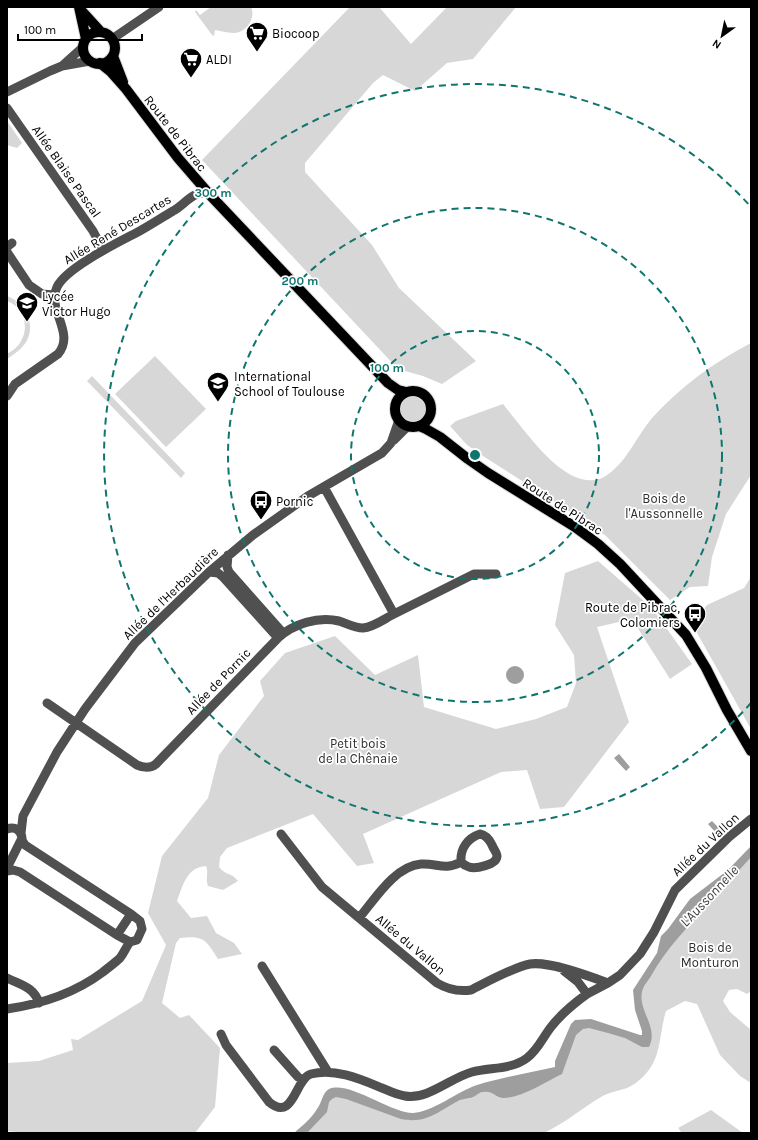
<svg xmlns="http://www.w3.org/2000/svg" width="758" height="1140" font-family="Karla,sans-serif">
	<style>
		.green { fill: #d7d7d7 }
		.water { fill: #9e9e9e }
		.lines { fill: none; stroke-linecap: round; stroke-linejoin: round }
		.major-casing { stroke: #dbdbdb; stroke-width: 12 }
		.minor { stroke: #505050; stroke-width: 9 }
		.major { stroke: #000; stroke-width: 10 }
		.ring { fill: none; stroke: #0f766e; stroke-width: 2; stroke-dasharray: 7 5 }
		.labels { text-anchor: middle; stroke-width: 3.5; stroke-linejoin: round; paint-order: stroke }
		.poi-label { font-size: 13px; fill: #000; stroke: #fff; text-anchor: start }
		.street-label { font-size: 13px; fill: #000; stroke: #fff }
		.park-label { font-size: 13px; fill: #2e2e2e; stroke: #fff }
		.water-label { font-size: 14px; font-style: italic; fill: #3f3f3f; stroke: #fff }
		.centre { fill: #0f766e; stroke: #fff; stroke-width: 2 }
		.ring-label { font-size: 12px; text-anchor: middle; font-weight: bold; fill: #0f766e; stroke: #fff; stroke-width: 3.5; stroke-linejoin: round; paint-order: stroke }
	</style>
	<rect width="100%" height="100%" fill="#fff"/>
	<path class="green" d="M 211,7 L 251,7 C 256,18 247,32 235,33 C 229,33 221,31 215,30 L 214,36 L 212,35 L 195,12 L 196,10 L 200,15 Z
		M 350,7 L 379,7 L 411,44 L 447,7 L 516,7 L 473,59 L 447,63 L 415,91 L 383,75 L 373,83 L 305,163 L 305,172 L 372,245 L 399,288 L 476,361 L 442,384 L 423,376 L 398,369 L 202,160 Z
		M 7,121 L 22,143 L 17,148 L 7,145 Z
		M 7,296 C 26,303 38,327 24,345 C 19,351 13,355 7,359 L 7,354 C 12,351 18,347 21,341 C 30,326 23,307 7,301 Z
		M 751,343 L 751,475 L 726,514 L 712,557 L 708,586 L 690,587 L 670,600 L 606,536 L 589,524 L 483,456 L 467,445 L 450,426 L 456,421 L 503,404 C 522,427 552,471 581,479 C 589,481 597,481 604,477 C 626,464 636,437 652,418 C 680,387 714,362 751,343 Z
		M 155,356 L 206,409 L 166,447 L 115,394 Z
		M 92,376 L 185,473 L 181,478 L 87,381 Z
		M400 409a13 13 0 1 1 26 0a13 13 0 1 1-26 0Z
		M 598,561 L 652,608 L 692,664 L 670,679 L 632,619 L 597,627 L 629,722 L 564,807 L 540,809 L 527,770 L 501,772 L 363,834 L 374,863 L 357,866 L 313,814 L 227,848 L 220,857 L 219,867 C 226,876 231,872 238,881 L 223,890 L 208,886 C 205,878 209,873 206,866 C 187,867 183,885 177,901 L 191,918 L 207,916 L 216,933 L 234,943 L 242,954 L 218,959 C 206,940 204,935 180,938 L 176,943 L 162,1003 L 180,1018 L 189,1015 L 220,1048 L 215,1107 L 195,1133 L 27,1133 L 7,1131 L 7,1063 L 39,1061 L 73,1050 L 71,1039 L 78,1040 L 142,1001 L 166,945 L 148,913 L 162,856 L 208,798 L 219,755 L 264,696 L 260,681 L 285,653 L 335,636 L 375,675 L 418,655 L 424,707 L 496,729 L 536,719 L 567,707 L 576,683 L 574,655 L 555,625 L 565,573 Z
		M 751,577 L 751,729 L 692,624 L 707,605 L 744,588 Z
		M 751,852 L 751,991 L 747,994 L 737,989 L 729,990 L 723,1001 L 730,1012 L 751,1030 L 751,1083 L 740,1076 L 720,1055 L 697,1004 L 685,1001 L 666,1011 C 661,1027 661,1044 655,1059 C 650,1071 639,1083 627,1088 C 619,1091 609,1092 601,1097 C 581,1109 565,1123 544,1133 L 300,1133 L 332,1092 L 411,1118 L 478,1091 L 560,1066 L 577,1021 L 646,1043 L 634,992 L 684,919 Z
		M 711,1110 L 743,1133 L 682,1133 L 678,1128 Z"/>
	<path class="water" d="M506 675a9 9 0 1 1 18 0a9 9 0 1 1-18 0Z
		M 619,754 L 630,767 L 626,771 L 614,758 Z
		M 712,821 L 721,830 L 717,834 L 708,824 Z
		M 751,846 L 751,857 C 737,872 724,888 710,903 C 689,925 666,949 651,976 C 648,981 643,986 642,992 C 638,1011 659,1027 649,1047 L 642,1047 L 625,1038 L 608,1033 L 589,1028 L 583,1029 L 576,1035 L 562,1074 C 545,1082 522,1098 503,1098 C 495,1097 492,1090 483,1092 C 480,1092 478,1094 475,1096 C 470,1099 463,1098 458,1101 C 437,1112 427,1124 401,1119 L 346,1099 L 336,1097 L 332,1099 L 329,1102 L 327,1112 L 307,1133 L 294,1133 C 302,1126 312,1118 317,1109 C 322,1103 322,1093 329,1089 C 348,1080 391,1113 413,1113 C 433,1112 458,1091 477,1085 C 502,1077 529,1073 555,1067 L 555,1061 L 571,1024 L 575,1020 L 591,1019 L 640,1035 L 642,1035 L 642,1031 L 635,1010 L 633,990 L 657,953 L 661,936 L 668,929 L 690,899 L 728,870 Z"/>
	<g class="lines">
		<g class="major-casing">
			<path id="major" d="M 79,7 L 86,39
				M 80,9 L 101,32
				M83 48a16 16 0 1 1 32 0a16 16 0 1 1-32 0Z
				M 113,56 L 123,82
				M 100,63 L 110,71 L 126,89 L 178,158 L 210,195 L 388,383 L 398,390 L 406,392
				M395 409a18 18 0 1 1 36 0a18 18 0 1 1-36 0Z
				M 419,426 L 426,429 L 440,437 L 468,459 L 488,473 L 575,527 L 598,544 L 620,564 L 686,635 L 706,668 L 727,710 L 751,751"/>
		</g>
		<path class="minor" d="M 112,39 L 159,7
			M 63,65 L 83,47
			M 7,92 L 50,71 L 62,66 L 90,61
			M 7,108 L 93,231 L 103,250
			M 7,247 L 12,243
			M 7,252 L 29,285 L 42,294 L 54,295
			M 7,396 L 15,384 L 58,354 C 76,333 46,309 57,287 C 66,268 117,243 136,233 C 149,226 161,218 173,211 C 181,207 188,198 195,195 C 200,192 205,193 210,195
			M 394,440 L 407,427
			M 228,555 L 227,567 L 229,572 L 283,633
			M 209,572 L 218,573 L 223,577 L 278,638
			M 394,614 L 474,574 L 496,574
			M 47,703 L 137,765 C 144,768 150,769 156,764 L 278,638 C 293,624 318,616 339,621 C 346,623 354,628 363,628 C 374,627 384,619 394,614 L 324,487
			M 7,829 C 15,826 21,830 22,838 L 7,868
			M 21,833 L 23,816 L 57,752 L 85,709 L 135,643 L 209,572 L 253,535 L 308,496 L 382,453 L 391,443 L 399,420
			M 281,834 L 322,887 L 437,983 C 447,989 458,992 471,990 C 487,982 514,967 530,964 C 549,961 589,976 608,983 L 620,975 L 640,954 L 654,932 L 675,890 L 729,837 L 751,819
			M 480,834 C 486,835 489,839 492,845 C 493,848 497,853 497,856 C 497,865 475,869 469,867 C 465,866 463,864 461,862 C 460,848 468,838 480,834 Z
			M 22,840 L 25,845 L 131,914
			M 7,871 L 13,870 L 20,872 L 117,935
			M 131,914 L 140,921 L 142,929 L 137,940 L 130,942 L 117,935 Z
			M 359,918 C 375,899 395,866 421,864 C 438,863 444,871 461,862
			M 262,966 L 328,1072
			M 7,978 C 21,985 34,987 39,1003
			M 587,994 L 608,983
			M 7,1009 C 42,1004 75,993 103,972 C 109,967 115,963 120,958 C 124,953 126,947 130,942
			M 221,1034 L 226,1045 L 269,1102 C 294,1123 295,1078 311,1074 C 335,1068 360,1079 382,1088 C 389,1091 397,1095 405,1096 C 428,1100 450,1078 472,1072 C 490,1067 511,1070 527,1058 C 538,1050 543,1037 551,1027 C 562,1013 573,1004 587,994 L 578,982 L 564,971
			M 274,1050 L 298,1077 L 303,1080"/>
		<use href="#major" class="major"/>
	</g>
	<g class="ring">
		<circle cx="475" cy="455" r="124"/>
		<circle cx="475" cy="455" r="247"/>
		<path d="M751 703A371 371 0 1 1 751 207"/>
	</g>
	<defs>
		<g id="supermarket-pin" transform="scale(1.15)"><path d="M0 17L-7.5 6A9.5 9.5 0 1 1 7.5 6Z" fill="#000" stroke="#fff"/><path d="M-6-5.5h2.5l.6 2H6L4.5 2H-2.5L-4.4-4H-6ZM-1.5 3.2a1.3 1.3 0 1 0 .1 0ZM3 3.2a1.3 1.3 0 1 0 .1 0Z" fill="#fff"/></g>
		<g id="school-pin" transform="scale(1.15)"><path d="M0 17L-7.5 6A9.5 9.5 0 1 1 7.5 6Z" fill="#000" stroke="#fff"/><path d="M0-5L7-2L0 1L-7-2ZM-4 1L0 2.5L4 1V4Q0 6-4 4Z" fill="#fff"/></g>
		<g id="bus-pin" transform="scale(1.15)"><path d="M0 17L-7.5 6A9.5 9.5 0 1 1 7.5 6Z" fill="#000" stroke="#fff"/><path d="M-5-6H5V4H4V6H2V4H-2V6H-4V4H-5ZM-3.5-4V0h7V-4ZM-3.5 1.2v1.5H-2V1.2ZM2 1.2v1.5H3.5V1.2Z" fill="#fff"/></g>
	</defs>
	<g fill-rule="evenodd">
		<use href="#supermarket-pin" x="257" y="33"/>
		<use href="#supermarket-pin" x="191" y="59"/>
		<use href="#school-pin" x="27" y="303"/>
		<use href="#school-pin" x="218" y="383"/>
		<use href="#bus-pin" x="261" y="501"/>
		<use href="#bus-pin" x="695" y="614"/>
	</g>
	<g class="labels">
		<g class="poi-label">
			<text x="272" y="38">Biocoop</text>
			<text x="206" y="64">ALDI</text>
			<text x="42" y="301">Lycée<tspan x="42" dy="15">Victor Hugo</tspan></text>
			<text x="234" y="381">International<tspan x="234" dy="15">School of Toulouse</tspan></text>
			<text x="276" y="506">Pornic</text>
			<text x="680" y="612" text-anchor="end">Route de Pibrac,<tspan x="680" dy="15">Colomiers</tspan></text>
		</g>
		<g class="street-label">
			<text transform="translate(176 133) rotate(52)" y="5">Route de Pibrac</text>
			<text transform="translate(67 171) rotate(55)" y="5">Allée Blaise Pascal</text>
			<text transform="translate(117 229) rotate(-31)" y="5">Allée René Descartes</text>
			<text transform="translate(563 506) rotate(33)" y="5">Route de Pibrac</text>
			<text transform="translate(170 593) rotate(-44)" y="5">Allée de l'Herbaudière</text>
			<text transform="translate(218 681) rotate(-46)" y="5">Allée de Pornic</text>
			<text transform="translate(705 844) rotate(-43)" y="5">Allée du Vallon</text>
			<text transform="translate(411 944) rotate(40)" y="5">Allée du Vallon</text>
		</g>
		<g class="park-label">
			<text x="664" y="503">Bois de<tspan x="664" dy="15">l'Aussonnelle</tspan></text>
			<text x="358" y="748">Petit bois<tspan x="358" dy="15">de la Chênaie</tspan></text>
			<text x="710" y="952">Bois de<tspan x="710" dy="15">Monturon</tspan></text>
		</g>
		<g class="water-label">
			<text transform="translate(709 896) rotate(-47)" y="5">L'Aussonnelle</text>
		</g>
	</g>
	<circle cx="475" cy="455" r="6" class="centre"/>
	<g class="ring-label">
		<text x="213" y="197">300 m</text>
		<text x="300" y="285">200 m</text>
		<text x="387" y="372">100 m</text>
	</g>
	<rect width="758" height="1140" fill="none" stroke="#000000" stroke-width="16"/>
	<g transform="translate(722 36) rotate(213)" stroke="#ffffff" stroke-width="3" paint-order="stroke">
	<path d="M0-3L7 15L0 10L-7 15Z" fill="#000000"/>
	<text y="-6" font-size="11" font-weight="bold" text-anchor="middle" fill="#000000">N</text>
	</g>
	<path d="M18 34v6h124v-6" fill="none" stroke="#000000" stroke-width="2"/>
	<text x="24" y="34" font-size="12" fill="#000000" stroke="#ffffff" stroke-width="3" paint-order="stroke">100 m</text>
</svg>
